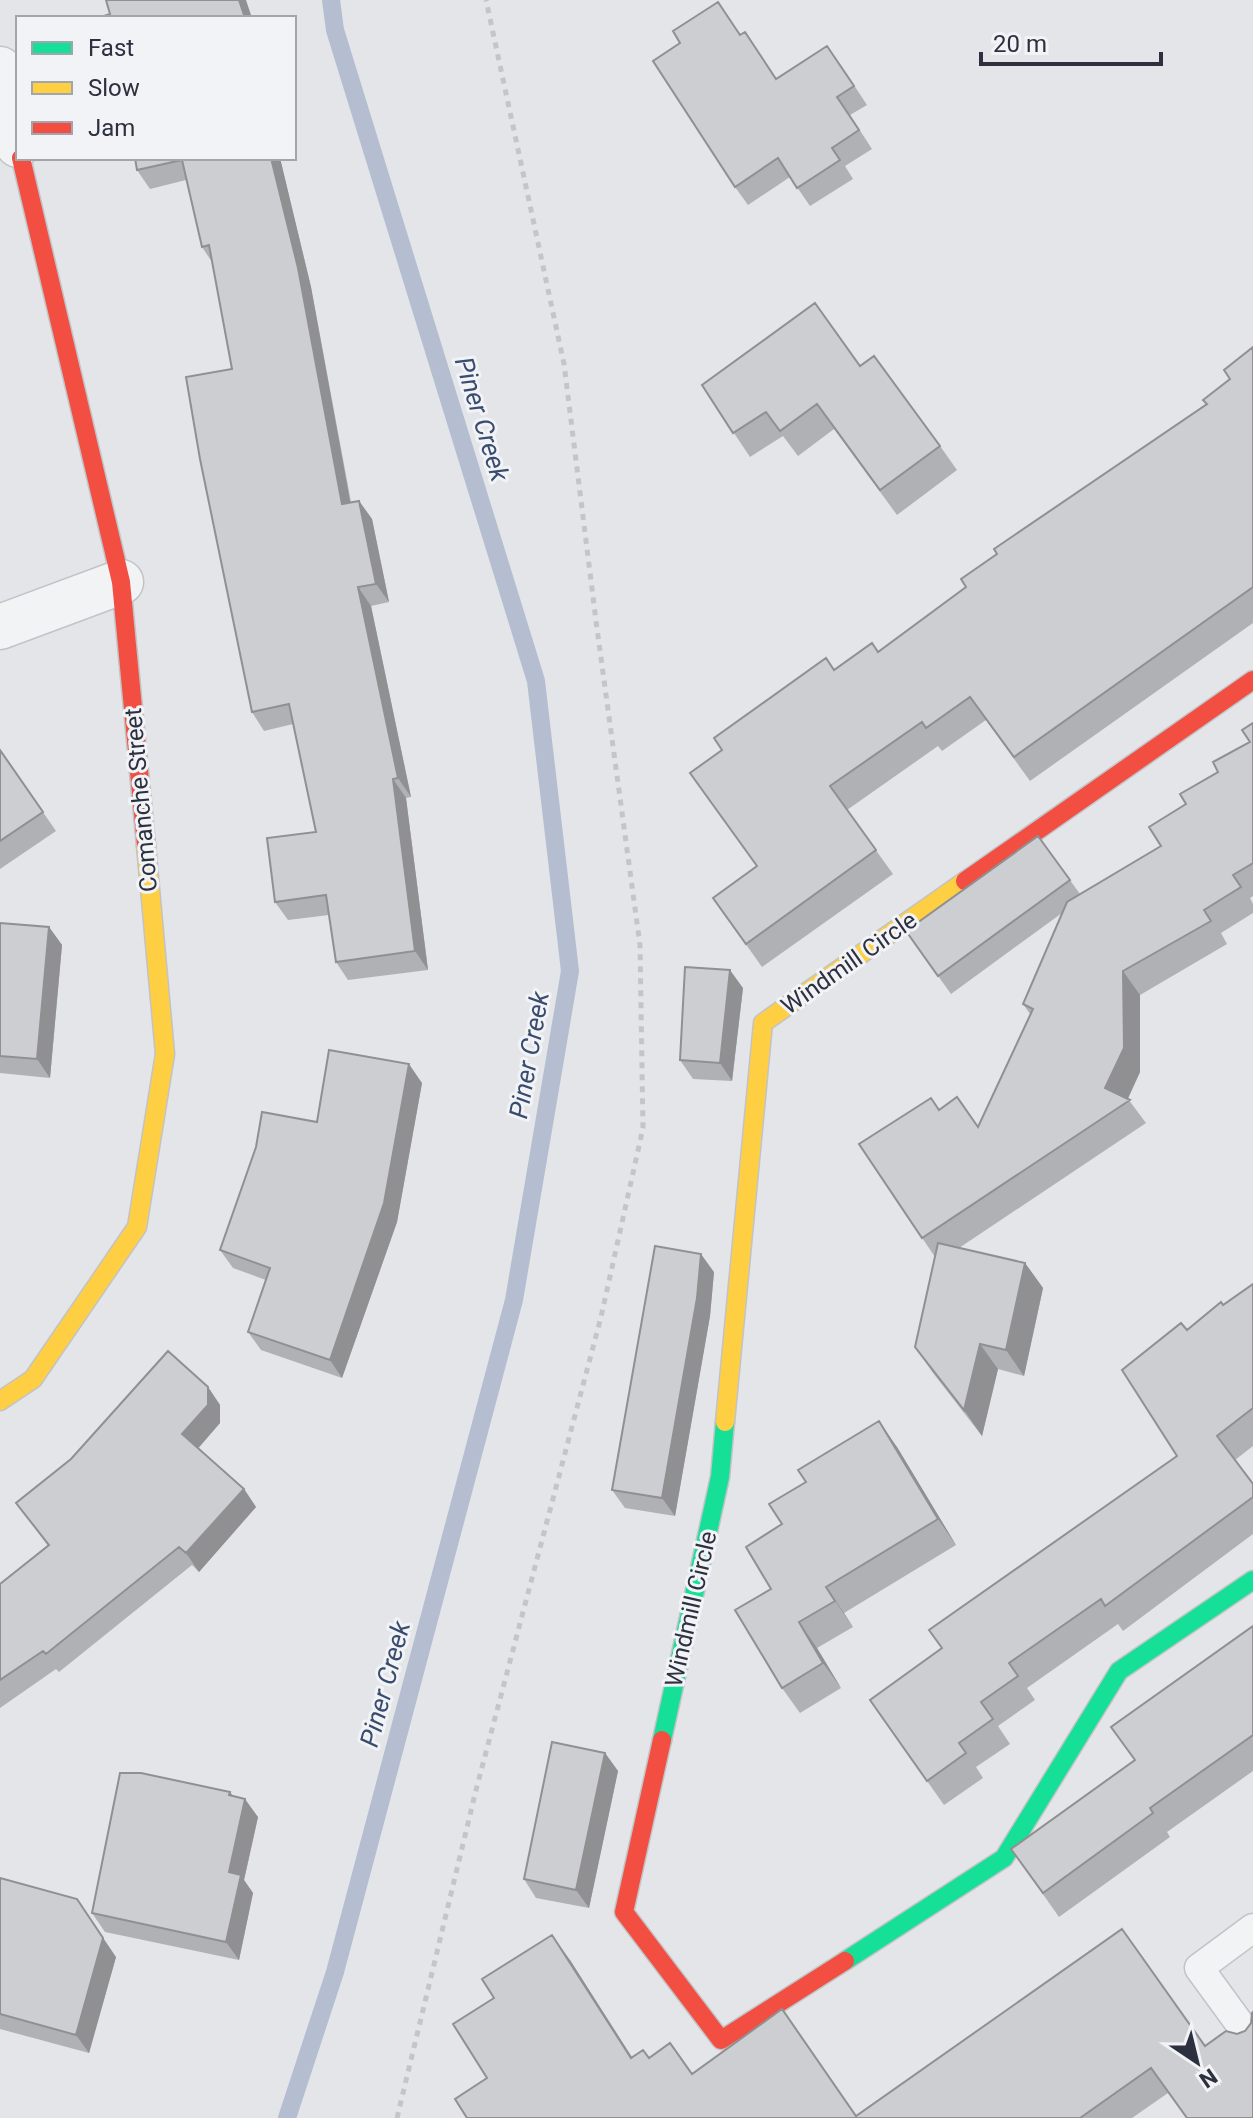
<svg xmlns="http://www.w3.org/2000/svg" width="1253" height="2118" font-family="Roboto,sans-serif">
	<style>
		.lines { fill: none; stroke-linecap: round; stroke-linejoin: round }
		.stream { stroke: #b4bed0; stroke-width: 18 }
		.lane-casing { stroke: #c2c3c6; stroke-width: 31 }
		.street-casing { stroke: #c2c3c6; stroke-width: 47 }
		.fast-casing { stroke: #c2c3c6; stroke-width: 21 }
		.slow-casing { stroke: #c2c3c6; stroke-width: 21 }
		.jam-casing { stroke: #c2c3c6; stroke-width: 21 }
		.path { stroke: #c4c5c9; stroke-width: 5; stroke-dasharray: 6 6; stroke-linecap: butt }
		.lane { stroke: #f2f3f4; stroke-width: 28 }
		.street { stroke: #f2f3f4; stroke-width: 44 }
		.fast { stroke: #16e098; stroke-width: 18 }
		.slow { stroke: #ffcf43; stroke-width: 18 }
		.jam { stroke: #f24e42; stroke-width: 18 }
		.wall { fill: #b0b1b4 }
		.shaded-wall { fill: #909092 }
		.building { fill: #cdced1; stroke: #909092; stroke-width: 2 }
		.labels { text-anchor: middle; stroke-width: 6; stroke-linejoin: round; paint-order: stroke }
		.street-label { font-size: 24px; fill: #2c303f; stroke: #f1f3f6 }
		.water-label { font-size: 26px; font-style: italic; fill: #3a4c6e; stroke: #f1f3f6 }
	</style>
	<rect width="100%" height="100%" fill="#e3e5e8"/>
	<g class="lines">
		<path class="stream" d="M 287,2118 L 335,1972 L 514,1300 L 570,971 L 536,681 L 335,30 L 331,0"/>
		<g class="lane-casing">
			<path id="lane" d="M 1253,1928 L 1199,1968 L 1253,2042"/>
		</g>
		<g class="street-casing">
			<path id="street" d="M 0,69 L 18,145
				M 0,627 L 121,582"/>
		</g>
		<g class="fast-casing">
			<path id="fast" d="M 662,1740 L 720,1477 L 725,1422
				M 845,1961 L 1004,1858 L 1119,1671 L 1253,1580"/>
		</g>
		<g class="slow-casing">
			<path id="slow" d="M 0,1401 L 33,1379 L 137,1227 L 165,1054 L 146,845
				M 725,1422 L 763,1023 L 965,881"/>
		</g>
		<g class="jam-casing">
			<path id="jam" d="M 21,158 L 121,582 L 146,845
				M 965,881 L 1253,680
				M 662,1740 L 624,1912 L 721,2040 L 845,1961"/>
		</g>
		<path class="path" d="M 397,2118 L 476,1790 L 601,1317 L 643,1128 L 640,945 L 596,621 L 564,364 L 486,0"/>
		<use href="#lane" class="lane"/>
		<use href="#street" class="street"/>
		<use href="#fast" class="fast"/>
		<use href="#slow" class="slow"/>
		<use href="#jam" class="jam"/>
	</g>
	<path class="wall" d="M 740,35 L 777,79 L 840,64 L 867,105 L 850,115 L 872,149 L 845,166 L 853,179 L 810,206 L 790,177 L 748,205 L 735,187 Z
		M 135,158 L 280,158 L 311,287 L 351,502 L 359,501 L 372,519 L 389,602 L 371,606 L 411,797 L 406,798 L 428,970 L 348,980 L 336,962 L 329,915 L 288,920 L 275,902 L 316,832 L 293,724 L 264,731 L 252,712 L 232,369 L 212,262 L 202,247 L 186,180 L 150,189 L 137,170 Z
		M 1253,347 L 1253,623 L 1030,781 L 986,720 L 942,751 L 938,746 L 847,810 L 893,874 L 762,967 L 713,898 L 756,866 L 834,670 L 878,652 L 966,587 L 1206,404 L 1230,379 L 1224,370 Z
		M 860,366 L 940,446 L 957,470 L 897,515 L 834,429 L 798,456 L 783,436 L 750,457 L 702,385 Z
		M 1253,723 L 1253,896 L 1250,898 L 1253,904 L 1253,913 L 1221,933 L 1227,944 L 1140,995 L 1140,1072 L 1128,1099 L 1146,1123 L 959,1248 L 1025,1263 L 1043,1288 L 1024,1376 L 998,1369 L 982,1436 L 933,1373 L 915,1347 L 935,1257 L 859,1144 L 939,1110 L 978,1127 L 1030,1014 L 1023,1004 L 1062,913 L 951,994 L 906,931 L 1038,836 L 1080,894 L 1161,846 L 1186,804 L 1250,742 Z
		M 0,750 L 56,831 L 0,869 Z
		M 0,923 L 49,927 L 62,945 L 50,1078 L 0,1073 Z
		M 743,988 L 732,1081 L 693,1079 L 680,1060 Z
		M 422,1083 L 397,1222 L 342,1378 L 261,1350 L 248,1332 L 266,1280 L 233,1268 L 220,1250 L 317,1122 Z
		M 714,1272 L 710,1316 L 675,1516 L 625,1508 L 612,1490 Z
		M 1253,1284 L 1253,1446 L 1235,1460 L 1253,1484 L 1253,1534 L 1123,1631 L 1118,1624 L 1027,1688 L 1035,1700 L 998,1726 L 1010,1744 L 976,1767 L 983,1778 L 944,1805 L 870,1700 L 942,1648 L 1177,1456 L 1187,1330 Z
		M 208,1387 L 220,1405 L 220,1423 L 198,1448 L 244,1489 L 256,1507 L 199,1572 L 192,1565 L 59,1672 L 56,1669 L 0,1708 L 0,1584 L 48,1546 L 16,1503 Z
		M 897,1447 L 956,1545 L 844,1613 L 853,1627 L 817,1648 L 841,1688 L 800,1713 L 782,1688 L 771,1589 L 782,1524 Z
		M 1253,1626 L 1253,1771 L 1167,1832 L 1170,1837 L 1059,1917 L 1011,1849 L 1134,1760 Z
		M 605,1753 L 618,1771 L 589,1908 L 536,1898 L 524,1879 Z
		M 230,1792 L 233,1796 L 258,1817 L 244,1880 L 253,1893 L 239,1960 L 105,1932 L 92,1913 Z
		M 0,1878 L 116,1957 L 89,2053 L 0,2029 Z
		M 1122,1929 L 1253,2118 L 1168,2093 L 1132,2118 L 467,2118 L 487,2078 L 570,1960 L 632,2057 L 649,2058 L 692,2074 L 856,2116 Z"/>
	<path class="shaded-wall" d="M 239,0 L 246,0 L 252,18 L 245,18 Z
		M 271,158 L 280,158 L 311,287 L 354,523 L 342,504 Z
		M 359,501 L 372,519 L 389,602 L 376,584 Z
		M 358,587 L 371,606 L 411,797 L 398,778 Z
		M 393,779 L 406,798 L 428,970 L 415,951 Z
		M 49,927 L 62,945 L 50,1078 L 37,1059 Z
		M 730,970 L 743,988 L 732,1081 L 720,1063 Z
		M 1123,971 L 1140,995 L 1140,1072 L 1126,1102 L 1105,1088 Z
		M 409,1064 L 422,1083 L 397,1222 L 342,1378 L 330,1360 Z
		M 701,1254 L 714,1272 L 710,1316 L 675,1516 L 662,1498 Z
		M 1025,1263 L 1043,1288 L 1024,1376 L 1006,1350 Z
		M 980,1344 L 998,1369 L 982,1436 L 964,1410 Z
		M 208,1387 L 220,1405 L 220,1423 L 195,1452 L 182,1434 Z
		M 879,1421 L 897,1447 L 956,1545 L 938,1519 Z
		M 244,1489 L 256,1507 L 199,1572 L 186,1553 Z
		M 826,1587 L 844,1613 L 853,1627 L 835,1601 Z
		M 799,1622 L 817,1648 L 841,1688 L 823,1663 Z
		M 605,1753 L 618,1771 L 589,1908 L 576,1890 Z
		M 230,1792 L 242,1810 L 245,1799 L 258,1817 L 244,1880 L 253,1893 L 239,1960 L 226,1942 L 229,1872 Z
		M 77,1899 L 116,1957 L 89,2053 L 76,2035 Z
		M 552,1935 L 570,1960 L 648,2083 L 631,2058 Z"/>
	<path class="building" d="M 106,0 L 239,0 L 245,18 L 98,18 L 110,14 Z
		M 718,2 L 740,35 L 745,32 L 776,79 L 827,46 L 854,86 L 837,97 L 859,130 L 832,148 L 840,160 L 797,188 L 778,158 L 735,187 L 653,61 L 680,43 L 673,31 Z
		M 135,158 L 271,158 L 298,268 L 342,504 L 359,501 L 376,584 L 358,587 L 398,778 L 393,779 L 415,951 L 336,962 L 326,895 L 275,902 L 267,838 L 316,832 L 289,704 L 252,712 L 200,459 L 186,377 L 232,369 L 209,245 L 202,247 L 182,160 L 137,170 Z
		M 815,303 L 860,366 L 874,356 L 940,446 L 880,490 L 817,404 L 780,431 L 766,412 L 733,433 L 702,385 Z
		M 1253,347 L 1253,587 L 1014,757 L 970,697 L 926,728 L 922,722 L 830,786 L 876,850 L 746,944 L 713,898 L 757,866 L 690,773 L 722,750 L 714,738 L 826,658 L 834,670 L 872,643 L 878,652 L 966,587 L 961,579 L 997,554 L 994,549 L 1207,404 L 1203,400 L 1230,379 L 1224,370 Z
		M 1253,723 L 1253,863 L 1233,875 L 1241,887 L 1204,910 L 1211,921 L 1123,971 L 1124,1048 L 1105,1088 L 1130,1100 L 922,1238 L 859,1144 L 931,1098 L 939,1110 L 957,1097 L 978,1127 L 1033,1009 L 1023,1004 L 1067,902 L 1161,846 L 1149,827 L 1186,804 L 1180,794 L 1218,772 L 1213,762 L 1250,742 L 1242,730 Z
		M 0,750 L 43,812 L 0,841 Z
		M 1038,836 L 1070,880 L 938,976 L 906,931 Z
		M 0,923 L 49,927 L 37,1059 L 0,1056 Z
		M 685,967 L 730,970 L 720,1063 L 680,1060 Z
		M 329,1050 L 409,1064 L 384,1203 L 330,1360 L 248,1332 L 270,1268 L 220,1250 L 256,1147 L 262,1112 L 317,1122 Z
		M 938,1243 L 1025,1263 L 1006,1350 L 980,1344 L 964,1410 L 915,1347 Z
		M 655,1246 L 701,1254 L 697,1298 L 662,1498 L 612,1490 Z
		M 1253,1284 L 1253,1408 L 1217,1436 L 1253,1484 L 1253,1497 L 1105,1606 L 1101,1599 L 1009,1663 L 1018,1676 L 981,1702 L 993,1719 L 959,1743 L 966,1753 L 927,1781 L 870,1700 L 942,1648 L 929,1630 L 1177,1456 L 1122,1370 L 1181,1323 L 1187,1330 L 1221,1302 L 1223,1305 Z
		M 168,1351 L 208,1387 L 208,1405 L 182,1434 L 244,1489 L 186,1553 L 179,1547 L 46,1654 L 43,1651 L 0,1680 L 0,1584 L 49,1545 L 16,1503 L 71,1459 Z
		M 879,1421 L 938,1519 L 826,1587 L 835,1601 L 799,1622 L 823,1663 L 782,1688 L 735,1610 L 771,1589 L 746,1547 L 782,1524 L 769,1504 L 806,1482 L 798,1470 Z
		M 1253,1626 L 1253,1735 L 1150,1808 L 1153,1813 L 1043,1893 L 1011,1849 L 1135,1760 L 1111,1727 Z
		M 552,1742 L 605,1753 L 576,1890 L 524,1879 Z
		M 120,1773 L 141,1773 L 230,1792 L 229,1795 L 245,1799 L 229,1872 L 241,1875 L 226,1942 L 92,1913 Z
		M 0,1878 L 77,1899 L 103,1938 L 76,2035 L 0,2014 Z
		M 1122,1929 L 1205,2046 L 1226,2031 L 1237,2034 L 1245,2031 L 1251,2023 L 1252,2013 L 1253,2012 L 1253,2118 L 1187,2118 L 1151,2068 L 1080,2118 L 467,2118 L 455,2099 L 487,2078 L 453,2024 L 494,1998 L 482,1979 L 552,1935 L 631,2058 L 643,2050 L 649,2058 L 670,2043 L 692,2074 L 782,2009 L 856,2116 Z"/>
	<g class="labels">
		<g class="street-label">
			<text transform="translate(141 800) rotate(-95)" y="8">Comanche Street</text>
			<text transform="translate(849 963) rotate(-35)" y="8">Windmill Circle</text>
			<text transform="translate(691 1609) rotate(-77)" y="8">Windmill Circle</text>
		</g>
		<g class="water-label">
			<text transform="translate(482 419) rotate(73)" y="9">Piner Creek</text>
			<text transform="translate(529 1055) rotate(-80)" y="9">Piner Creek</text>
			<text transform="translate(385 1684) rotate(-75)" y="9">Piner Creek</text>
		</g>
	</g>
	<rect x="16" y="16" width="280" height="144" fill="#f1f3f6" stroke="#a2a5ad" stroke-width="2"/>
	<rect x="32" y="42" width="40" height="12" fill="#16e098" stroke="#a2a5ad" stroke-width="2"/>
	<text x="88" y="56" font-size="24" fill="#2c303f">Fast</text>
	<rect x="32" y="82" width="40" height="12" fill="#ffcf43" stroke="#a2a5ad" stroke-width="2"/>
	<text x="88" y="96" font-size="24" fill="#2c303f">Slow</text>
	<rect x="32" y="122" width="40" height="12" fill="#f24e42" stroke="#a2a5ad" stroke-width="2"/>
	<text x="88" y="136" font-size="24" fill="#2c303f">Jam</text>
	<g transform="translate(1197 2062) rotate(145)" stroke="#f1f3f6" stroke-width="6" paint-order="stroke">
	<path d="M0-6L14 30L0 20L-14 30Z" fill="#2c303f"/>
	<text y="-12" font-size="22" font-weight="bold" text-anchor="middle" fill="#2c303f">N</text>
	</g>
	<path d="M981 52v12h180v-12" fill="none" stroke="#2c303f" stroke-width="4"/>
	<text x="993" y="52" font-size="24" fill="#2c303f" stroke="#f1f3f6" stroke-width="6" paint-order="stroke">20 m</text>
</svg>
